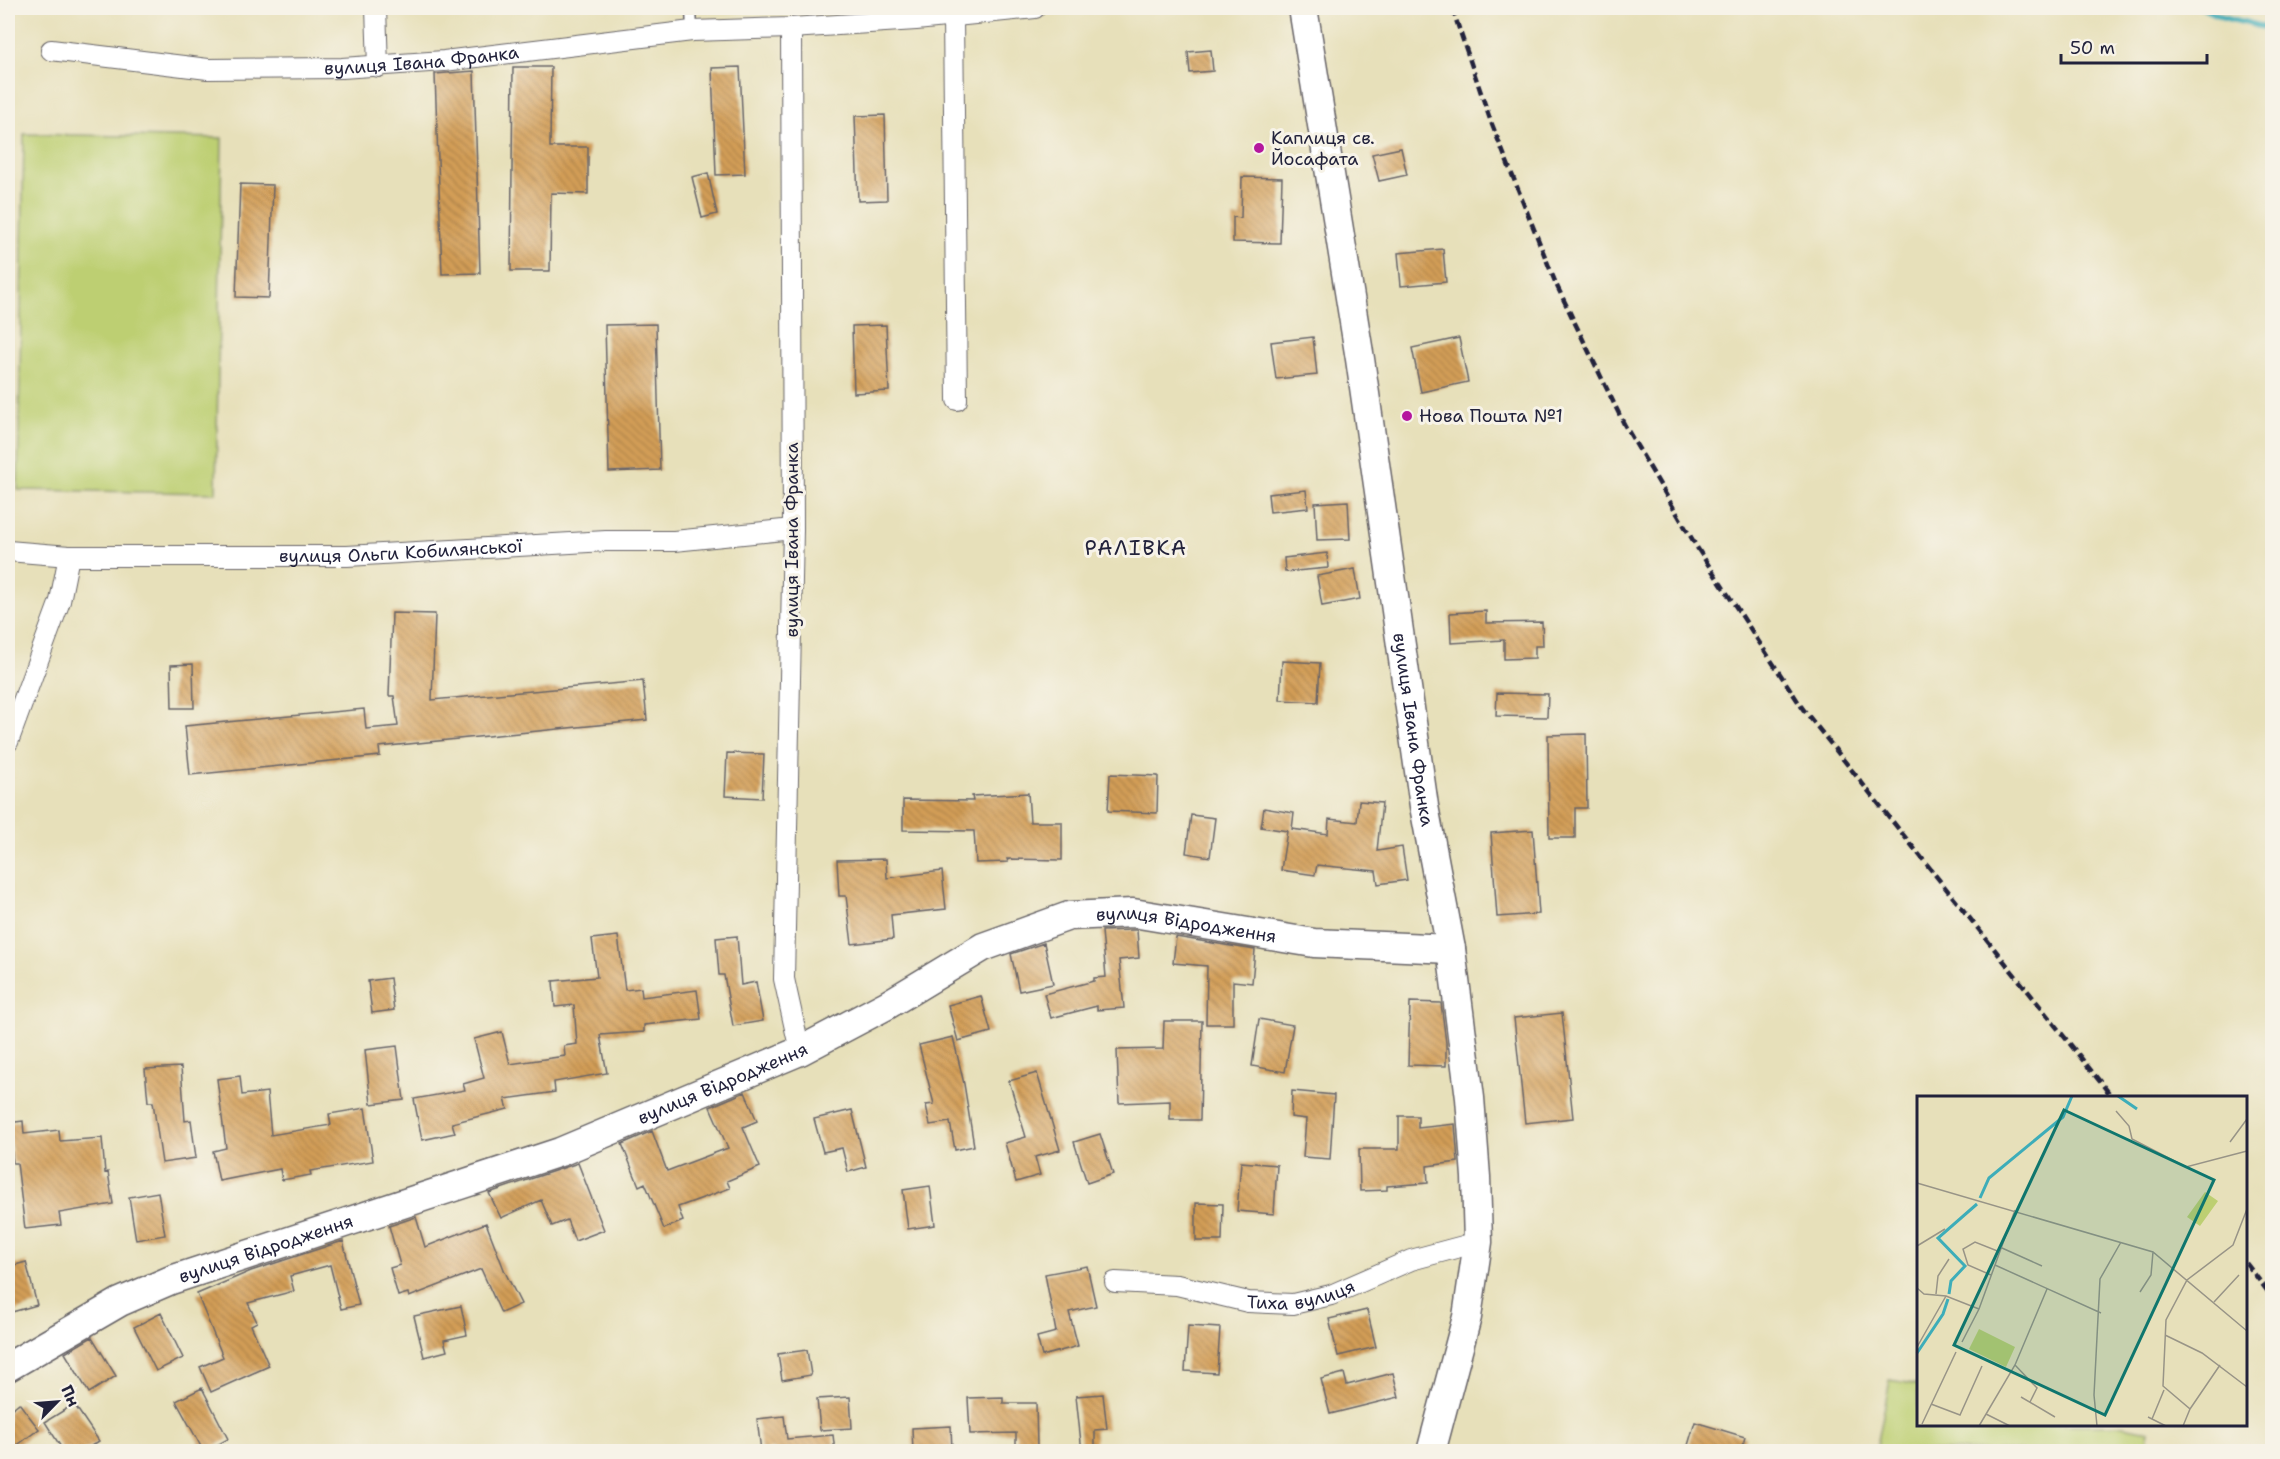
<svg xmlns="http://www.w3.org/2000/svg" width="2280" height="1459" font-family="'Shantell Sans',sans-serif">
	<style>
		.grass { fill: #bdcf72; stroke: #707856; stroke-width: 1.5 }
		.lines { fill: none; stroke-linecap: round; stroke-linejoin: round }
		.stream { stroke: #3dadb9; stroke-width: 6 }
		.building { fill: url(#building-back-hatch) }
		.lane-casing { stroke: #676467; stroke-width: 13 }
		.street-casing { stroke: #676467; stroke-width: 22 }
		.secondary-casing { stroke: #676467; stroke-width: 31 }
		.lane { stroke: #fff; stroke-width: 10 }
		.street { stroke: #fff; stroke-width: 20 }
		.secondary { stroke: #fff; stroke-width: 28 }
		.rail { stroke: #22223b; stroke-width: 4.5; stroke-dasharray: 9 4.5; stroke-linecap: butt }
		.poi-dot { fill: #b5179e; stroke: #f7f3e8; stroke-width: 2 }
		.labels { text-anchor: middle; stroke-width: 6; stroke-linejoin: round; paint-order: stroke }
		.street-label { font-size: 18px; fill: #22223b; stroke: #f7f3e8 }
		.poi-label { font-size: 18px; fill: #22223b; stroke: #f7f3e8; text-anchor: start }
		.quarter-label { font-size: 21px; letter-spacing: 1.5px; fill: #22223b; stroke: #f7f3e8 }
		.inset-river { fill: none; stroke: #3dadb9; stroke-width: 3 }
		.inset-road { fill: none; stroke: #989487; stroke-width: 1.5 }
		.view { fill: #0f766e; fill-opacity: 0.15; stroke: #0f766e; stroke-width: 3 }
		.inset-edge { fill: none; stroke: #22223b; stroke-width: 3 }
	</style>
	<defs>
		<pattern id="building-back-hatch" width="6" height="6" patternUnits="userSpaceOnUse" patternTransform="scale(1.5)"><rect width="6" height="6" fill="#d39e57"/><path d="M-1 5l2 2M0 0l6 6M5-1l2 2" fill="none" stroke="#ab8049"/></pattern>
	</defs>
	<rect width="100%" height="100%" fill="#f7f3e8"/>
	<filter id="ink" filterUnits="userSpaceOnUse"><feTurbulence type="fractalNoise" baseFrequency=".0167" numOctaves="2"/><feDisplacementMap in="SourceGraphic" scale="12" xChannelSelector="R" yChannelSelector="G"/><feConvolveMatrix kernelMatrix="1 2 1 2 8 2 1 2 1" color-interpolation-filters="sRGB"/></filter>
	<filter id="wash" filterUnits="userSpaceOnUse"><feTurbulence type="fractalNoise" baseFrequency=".008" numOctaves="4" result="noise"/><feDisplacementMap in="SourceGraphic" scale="24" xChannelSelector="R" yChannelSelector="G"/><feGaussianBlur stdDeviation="1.35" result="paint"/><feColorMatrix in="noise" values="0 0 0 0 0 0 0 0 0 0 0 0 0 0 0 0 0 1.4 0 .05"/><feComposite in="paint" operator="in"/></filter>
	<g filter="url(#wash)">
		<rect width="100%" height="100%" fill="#e7e0ba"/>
		<path class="grass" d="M 24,134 L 222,138 L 216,493 L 18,490 Z
			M 1890,1380 L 1918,1385 L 1918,1424 L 2118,1425 L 2149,1431 L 2145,1451 L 1876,1451 Z"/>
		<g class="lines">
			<path class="stream" d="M 2203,8 L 2223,17 L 2272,29"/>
		</g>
		<g id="blocks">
			<path class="building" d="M 1211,50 L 1213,71 L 1190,73 L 1188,52 Z
				M 513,67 L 551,67 L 550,147 L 588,147 L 588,194 L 551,193 L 550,271 L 511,271 Z
				M 740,67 L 745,174 L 716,175 L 712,68 Z
				M 474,71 L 480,273 L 442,274 L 435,74 Z
				M 885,115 L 887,200 L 858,201 L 855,116 Z
				M 1401,148 L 1407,175 L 1379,181 L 1372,154 Z
				M 708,173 L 717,214 L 702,218 L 692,177 Z
				M 1242,177 L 1282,178 L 1280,243 L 1233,242 L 1233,217 L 1241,218 Z
				M 240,184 L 273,185 L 269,298 L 236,297 Z
				M 1443,249 L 1446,282 L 1401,286 L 1398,253 Z
				M 656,324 L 660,470 L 609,472 L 605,325 Z
				M 886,325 L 889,391 L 854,393 L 852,326 Z
				M 1313,337 L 1317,375 L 1276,379 L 1271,342 Z
				M 1459,338 L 1468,382 L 1421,392 L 1412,348 Z
				M 1306,490 L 1308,508 L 1270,512 L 1268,494 Z
				M 1348,501 L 1350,539 L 1317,540 L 1315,503 Z
				M 1327,553 L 1328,568 L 1285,572 L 1284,558 Z
				M 1355,569 L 1360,599 L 1322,606 L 1317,576 Z
				M 1486,611 L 1486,623 L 1542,622 L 1543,646 L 1535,646 L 1535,658 L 1504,659 L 1504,640 L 1451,643 L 1450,613 Z
				M 392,613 L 435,614 L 432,700 L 643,681 L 647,720 L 379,747 L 380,756 L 190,775 L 185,726 L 364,709 L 366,729 L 398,726 L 394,696 L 389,696 Z
				M 1282,661 L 1320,663 L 1318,702 L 1280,700 Z
				M 193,664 L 194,708 L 172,708 L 171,665 Z
				M 1497,693 L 1548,694 L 1547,717 L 1496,716 Z
				M 1586,734 L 1587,808 L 1575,808 L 1575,838 L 1549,838 L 1548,735 Z
				M 727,753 L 764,754 L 762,798 L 725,796 Z
				M 1110,774 L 1158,776 L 1157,813 L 1108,811 Z
				M 1028,793 L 1030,822 L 1062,822 L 1062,860 L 1007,859 L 1008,862 L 976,863 L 974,831 L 903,830 L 903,800 L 973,801 L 972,796 Z
				M 1359,801 L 1382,803 L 1377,851 L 1402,847 L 1407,880 L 1378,884 L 1376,871 L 1317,865 L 1315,875 L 1281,870 L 1287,831 L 1261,827 L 1264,808 L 1294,813 L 1292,829 L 1328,834 L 1329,819 L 1357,822 Z
				M 1191,815 L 1215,818 L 1210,857 L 1186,853 Z
				M 1533,830 L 1539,914 L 1497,917 L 1491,833 Z
				M 886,859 L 887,878 L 942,871 L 946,909 L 891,915 L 893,939 L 852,944 L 846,896 L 839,896 L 837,860 Z
				M 1132,930 L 1137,930 L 1139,958 L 1119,960 L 1124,1008 L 1097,1010 L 1097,1006 L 1051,1018 L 1044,994 L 1094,981 L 1094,978 L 1106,977 L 1102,931 Z
				M 618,936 L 625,990 L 641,988 L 642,997 L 697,990 L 701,1019 L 644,1025 L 644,1032 L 600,1035 L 607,1073 L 554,1082 L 555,1092 L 505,1099 L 508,1109 L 452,1123 L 455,1133 L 422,1140 L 414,1099 L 465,1090 L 463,1084 L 484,1078 L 474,1039 L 502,1032 L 510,1064 L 565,1056 L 564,1046 L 577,1044 L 574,1005 L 555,1007 L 553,981 L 597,977 L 592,939 Z
				M 737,936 L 741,985 L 756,982 L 763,1021 L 733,1026 L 724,975 L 719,975 L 716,938 Z
				M 1176,937 L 1255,950 L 1252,983 L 1233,981 L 1233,1024 L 1206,1024 L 1207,966 L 1173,963 Z
				M 1044,943 L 1053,984 L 1019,991 L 1011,954 Z
				M 390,978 L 394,1010 L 372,1013 L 368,981 Z
				M 981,996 L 991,1032 L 958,1041 L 948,1005 Z
				M 1410,1002 L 1441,1003 L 1446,1043 L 1446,1066 L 1408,1065 Z
				M 1562,1013 L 1573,1118 L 1525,1123 L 1514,1018 Z
				M 1259,1019 L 1293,1025 L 1285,1072 L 1252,1066 Z
				M 1164,1021 L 1202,1021 L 1200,1120 L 1170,1120 L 1170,1101 L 1119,1103 L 1117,1050 L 1163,1049 Z
				M 953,1037 L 964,1084 L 974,1146 L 955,1150 L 950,1122 L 930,1125 L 926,1105 L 934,1104 L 919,1045 Z
				M 397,1046 L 404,1100 L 371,1104 L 365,1050 Z
				M 181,1067 L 185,1121 L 191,1120 L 196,1158 L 162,1163 L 153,1102 L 148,1102 L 145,1069 Z
				M 1037,1073 L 1060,1150 L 1035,1157 L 1040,1175 L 1016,1182 L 1005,1143 L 1026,1137 L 1009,1081 Z
				M 240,1076 L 242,1095 L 267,1092 L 271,1135 L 331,1125 L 329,1114 L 365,1108 L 373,1161 L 310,1171 L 311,1175 L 282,1180 L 280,1169 L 219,1181 L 213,1151 L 226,1148 L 217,1079 Z
				M 1292,1091 L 1334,1095 L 1330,1159 L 1303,1157 L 1306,1119 L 1291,1117 Z
				M 745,1092 L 757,1121 L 743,1127 L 760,1167 L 727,1181 L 730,1188 L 678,1207 L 683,1221 L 664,1229 L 645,1183 L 639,1186 L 622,1144 L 652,1131 L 667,1171 L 728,1148 L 710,1107 Z
				M 852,1110 L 866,1167 L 848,1172 L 842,1148 L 823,1152 L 814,1119 Z
				M 1399,1116 L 1418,1116 L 1418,1128 L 1455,1124 L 1458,1162 L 1427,1166 L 1428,1183 L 1387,1186 L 1387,1190 L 1360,1191 L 1359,1149 L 1399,1149 Z
				M 23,1121 L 24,1134 L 59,1130 L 60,1141 L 102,1138 L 105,1173 L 108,1172 L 113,1204 L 59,1213 L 61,1225 L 25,1229 L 17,1163 L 13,1163 L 8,1123 Z
				M 1100,1134 L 1113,1174 L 1087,1183 L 1074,1142 Z
				M 1241,1162 L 1277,1165 L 1274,1214 L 1237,1211 Z
				M 578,1163 L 604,1230 L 575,1241 L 567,1220 L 552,1226 L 541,1200 L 501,1218 L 489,1193 Z
				M 930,1186 L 935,1225 L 908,1229 L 903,1190 Z
				M 158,1192 L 165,1235 L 136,1240 L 129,1197 Z
				M 1196,1203 L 1223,1204 L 1222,1241 L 1196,1241 Z
				M 416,1217 L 425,1247 L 486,1223 L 505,1272 L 521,1304 L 501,1313 L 481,1269 L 409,1297 L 408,1293 L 398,1296 L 390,1268 L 400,1265 L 389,1226 Z
				M 343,1241 L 359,1305 L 341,1309 L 330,1265 L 290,1276 L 294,1291 L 248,1303 L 257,1322 L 251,1325 L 269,1366 L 211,1392 L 200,1367 L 223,1357 L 197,1294 L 251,1271 Z
				M 26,1262 L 37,1305 L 12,1312 L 8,1295 L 8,1267 Z
				M 1087,1266 L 1096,1306 L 1069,1312 L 1078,1346 L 1042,1356 L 1037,1337 L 1056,1332 L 1045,1274 Z
				M 461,1306 L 467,1335 L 444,1340 L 447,1351 L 424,1357 L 414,1316 Z
				M 1367,1310 L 1376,1347 L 1338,1356 L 1329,1319 Z
				M 161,1313 L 183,1358 L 156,1371 L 134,1327 Z
				M 1188,1326 L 1220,1328 L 1217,1373 L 1185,1371 Z
				M 92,1337 L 116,1376 L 89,1393 L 65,1353 Z
				M 807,1350 L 811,1375 L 782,1380 L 778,1354 Z
				M 1344,1373 L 1347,1385 L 1393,1373 L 1399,1397 L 1330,1414 L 1321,1379 Z
				M 202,1388 L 228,1439 L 204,1452 L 176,1401 Z
				M 1103,1394 L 1107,1429 L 1095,1430 L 1095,1452 L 1082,1452 L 1076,1396 Z
				M 850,1397 L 852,1428 L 820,1430 L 817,1399 Z
				M 1003,1397 L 1003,1403 L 1036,1403 L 1037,1447 L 1016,1448 L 1016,1433 L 970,1434 L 968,1398 Z
				M 19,1403 L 39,1429 L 8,1452 L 8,1412 Z
				M 74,1404 L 99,1441 L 82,1452 L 64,1452 L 45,1422 Z
				M 784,1416 L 787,1439 L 833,1435 L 835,1452 L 775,1452 L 775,1449 L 761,1451 L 757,1419 Z
				M 1695,1422 L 1745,1437 L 1741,1452 L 1686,1452 Z
				M 951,1426 L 952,1452 L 913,1452 L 912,1428 Z"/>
		</g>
	</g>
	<g filter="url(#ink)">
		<use href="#blocks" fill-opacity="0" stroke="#676467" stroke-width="1.5"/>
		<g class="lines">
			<g class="lane-casing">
				<path id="lane" d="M 691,8 L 692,31"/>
			</g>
			<g class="street-casing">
				<g id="street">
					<path d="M 376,8 L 378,67"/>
					<path d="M 953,16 L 957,400"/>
					<path d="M 791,28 L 793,529 L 784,979 L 800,1051"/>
					<path id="s1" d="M 51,50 L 208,69 L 342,68 L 444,61 L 692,31 L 791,28 L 916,20 L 1035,8"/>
					<path id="s2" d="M 8,551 L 69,556 L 347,556 L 606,541 L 674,541 L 793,529"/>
					<path d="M 8,742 L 60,601 L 69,556"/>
					<path id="s3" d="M 1115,1282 L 1177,1285 L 1248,1302 L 1293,1304 L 1331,1295 L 1411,1260 L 1478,1242"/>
				</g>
			</g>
			<g class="secondary-casing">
				<g id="secondary">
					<path id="s4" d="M 1303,8 L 1360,359 L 1424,806 L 1451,949 L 1470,1098 L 1476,1177 L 1478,1242 L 1467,1317 L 1431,1452"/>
					<path id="s5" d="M 8,1367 L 120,1302 L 171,1280 L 560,1152 L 800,1051 L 887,1005 L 983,947 L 1069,916 L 1133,913 L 1314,943 L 1451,949"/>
				</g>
			</g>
			<use href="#lane" class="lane"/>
			<use href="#street" class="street"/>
			<use href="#secondary" class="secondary"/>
			<path class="rail" d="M 1452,8 L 1491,122 L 1556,284 L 1624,424 L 1698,549 L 1803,709 L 2113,1098
				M 2246,1263 L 2272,1297"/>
		</g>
	</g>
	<g class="poi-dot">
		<circle cx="1259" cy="148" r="6"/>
		<circle cx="1407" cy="416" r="6"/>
	</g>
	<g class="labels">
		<g class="street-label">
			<text dy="6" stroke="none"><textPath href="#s1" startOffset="372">вулиця Івана Франка</textPath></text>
			<text transform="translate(792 540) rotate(-90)" y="6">вулиця Івана Франка</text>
			<text dy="6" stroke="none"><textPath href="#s2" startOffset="393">вулиця Ольги Кобилянської</textPath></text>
			<text dy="6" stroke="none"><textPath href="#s4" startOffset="730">вулиця Івана Франка</textPath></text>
			<text dy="6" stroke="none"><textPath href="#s5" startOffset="1275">вулиця Відродження</textPath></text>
			<text dy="6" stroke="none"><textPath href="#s5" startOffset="771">вулиця Відродження</textPath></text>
			<text dy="6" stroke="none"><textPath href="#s5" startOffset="285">вулиця Відродження</textPath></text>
			<text dy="6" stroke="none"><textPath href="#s3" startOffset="189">Тиха вулиця</textPath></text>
		</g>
		<g class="poi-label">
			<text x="1271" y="144">Каплиця св.<tspan x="1271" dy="21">Йосафата</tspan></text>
			<text x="1419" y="422">Нова Пошта №1</text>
		</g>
		<g class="quarter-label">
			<text x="1136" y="555">РАЛІВКА</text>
		</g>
	</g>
	<g transform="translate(1917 1096)">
		<rect width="330" height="330" fill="#e7e0ba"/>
		<path d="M 288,96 L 301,105 L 283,130 L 270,121 ZM 62,233 L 98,251 L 89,271 L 52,253 Z" fill="#bdcf72"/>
		<path class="inset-river" d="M 201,0 L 220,13M 63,102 L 72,82 L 146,21 L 155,0M 32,198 L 34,185 L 48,170 L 21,142 L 60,108M 0,257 L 26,218 L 31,203"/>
		<path class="inset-road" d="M 199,15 L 212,30 L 215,43 L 269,71 L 330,55M 313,46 L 330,23M 0,87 L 236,156 L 330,235M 0,150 L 28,133M 85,152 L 125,170M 78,169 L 184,217M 74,179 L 51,169 L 46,153 L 58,146 L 83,156M 0,192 L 7,198 L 29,200 L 62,213M 223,196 L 234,179 L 236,156M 19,198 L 21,180 L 32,163M 297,206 L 322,179M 248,239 L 285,257 L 330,291M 45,246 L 62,213 L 98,114M 0,251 L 29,200M 98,269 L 120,292 L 113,306M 104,301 L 138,321M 14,308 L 43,319 L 65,270M 273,313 L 303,269M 69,318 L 93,330M 231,321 L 249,330M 235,323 L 247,294M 5,328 L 39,256M 62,330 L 98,269 L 130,193M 180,330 L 177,299 L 183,183 L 204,146M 266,330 L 273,313 L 246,290 L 249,224 L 270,184 L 316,149 L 330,113"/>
		<path class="view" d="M 147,14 L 297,84 L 188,319 L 37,249 Z"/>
		<rect width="330" height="330" class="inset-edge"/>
	</g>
	<rect width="2280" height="1459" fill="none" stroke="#f7f3e8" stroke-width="30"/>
	<g transform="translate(57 1402) rotate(65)" stroke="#f7f3e8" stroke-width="4.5" paint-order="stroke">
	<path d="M0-4.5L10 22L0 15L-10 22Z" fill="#22223b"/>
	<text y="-9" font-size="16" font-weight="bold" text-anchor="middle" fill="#22223b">Пн</text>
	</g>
	<path d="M2061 54v9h146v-9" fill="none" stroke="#22223b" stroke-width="3"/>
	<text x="2070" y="54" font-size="18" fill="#22223b" stroke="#f7f3e8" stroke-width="4.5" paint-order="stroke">50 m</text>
</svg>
